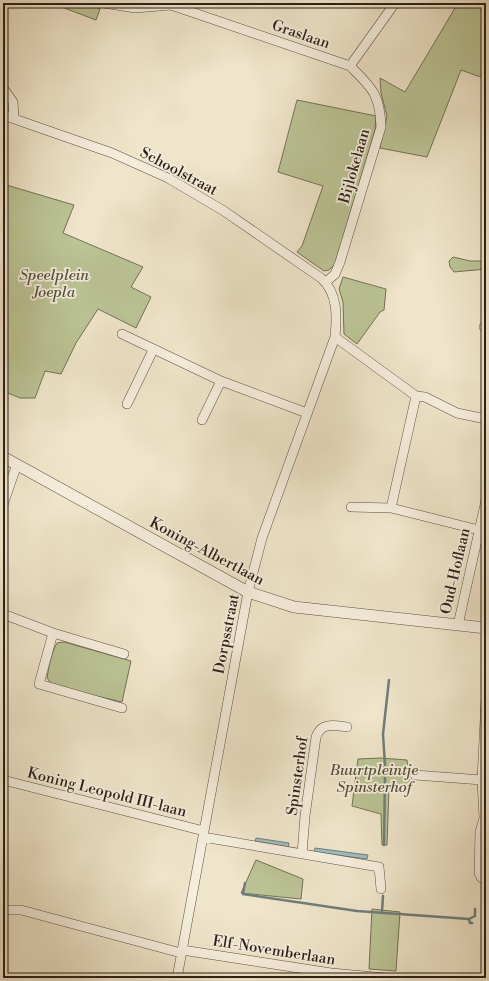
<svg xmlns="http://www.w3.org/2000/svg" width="489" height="981" font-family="'Libre Bodoni',serif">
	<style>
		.green { fill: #bbc495; stroke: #737256 }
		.water { fill: #9dbdbf; stroke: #6f7e7c }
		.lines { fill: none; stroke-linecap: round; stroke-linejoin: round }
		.stream { stroke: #6f7e7c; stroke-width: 2.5 }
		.minor-casing { stroke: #5c5044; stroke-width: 10 }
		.tertiary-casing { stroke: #5c5044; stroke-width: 12 }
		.minor { stroke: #f5eedd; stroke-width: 9 }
		.tertiary { stroke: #f5eedd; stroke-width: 11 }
		.labels { text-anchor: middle; stroke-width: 3.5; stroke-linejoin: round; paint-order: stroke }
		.street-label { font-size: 15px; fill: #2b1f17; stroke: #f5eedd }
		.park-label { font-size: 15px; font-style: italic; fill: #56513d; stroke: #f5eedd }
	</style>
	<rect width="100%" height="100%" fill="#efe5ca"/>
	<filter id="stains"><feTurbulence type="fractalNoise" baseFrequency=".005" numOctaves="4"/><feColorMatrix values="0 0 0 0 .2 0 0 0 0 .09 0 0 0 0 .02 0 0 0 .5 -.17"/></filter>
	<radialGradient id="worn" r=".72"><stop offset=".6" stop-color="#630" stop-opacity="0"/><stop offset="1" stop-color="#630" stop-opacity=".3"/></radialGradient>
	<path class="green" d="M 51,3 L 87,3 L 100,9 L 96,20 Z
		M 458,3 L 486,3 L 486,79 L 461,70 L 427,157 L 380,148 L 387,116 L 381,93 L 380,78 L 405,92 Z
		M 297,100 L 376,116 L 375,130 L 335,264 L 329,270 L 324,271 L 297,252 L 302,246 L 323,186 L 278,172 Z
		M 3,184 L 74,205 L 63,233 L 143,267 L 131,287 L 151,297 L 136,328 L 98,309 L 76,343 L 61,374 L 45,371 L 35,398 L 20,398 L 3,391 L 3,253 L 6,242 L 3,241 Z
		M 453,257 L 470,261 L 486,261 L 486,269 L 454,272 L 450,267 L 449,261 Z
		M 343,277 L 386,289 L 384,310 L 380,312 L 357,344 L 344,334 L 343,302 L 339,289 Z
		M 64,642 L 131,661 L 122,702 L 53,686 L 47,678 C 49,667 51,653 57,643 Z
		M 380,758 L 407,760 L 410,788 L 389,788 L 387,845 L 382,845 L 381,814 L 352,806 L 358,759 Z
		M 256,860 L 303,879 L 301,899 L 241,893 Z
		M 372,909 L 400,912 L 396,971 L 369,969 Z"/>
	<path class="water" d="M 256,838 L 289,843 L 288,848 L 255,842 Z
		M 315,848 L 368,855 L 367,859 L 314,852 Z"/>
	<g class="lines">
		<path class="stream" d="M 385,765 L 383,734 L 389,680
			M 384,845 L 385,776
			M 245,883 L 243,894 L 357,911 L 469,919 L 475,916 L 475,909
			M 382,912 L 383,896
			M 469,919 L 470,923 L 472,923"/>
		<g class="minor-casing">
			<path id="minor" d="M 104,3 L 135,8 L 171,5 L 350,66 C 372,88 380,94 381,127 L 340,262 L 335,274 L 326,282
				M 350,66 L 395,3
				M 3,88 L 13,102 L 14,117
				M 3,115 L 112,153 L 168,178 L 224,211 L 321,278 C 338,293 337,316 335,337 L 262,538 L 248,592 L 177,978
				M 484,327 L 486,327
				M 122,334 L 221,381 L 307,413
				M 335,337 L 416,396 L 425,397 L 457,413 L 486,419
				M 416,396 L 391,508 L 479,530
				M 127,404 L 153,350
				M 202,420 L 221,381
				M 3,505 L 17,464
				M 351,507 L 391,508
				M 3,614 L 53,633 L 124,654
				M 458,625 L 486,500
				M 53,633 L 39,684 L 122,708
				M 486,699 L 482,780 L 484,818 L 480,832 L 479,873 L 481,877 L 486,881
				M 415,775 L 482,780
				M 3,780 L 204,831
				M 203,837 L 379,867 L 381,889
				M 302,854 L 305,816 L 316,737 C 321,722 334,725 347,727
				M 3,910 L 21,910 L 181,953
				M 182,950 L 331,973 L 386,978"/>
		</g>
		<g class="tertiary-casing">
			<path id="tertiary" d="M 3,457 L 248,592 L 294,607 L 486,628"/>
		</g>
		<use href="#minor" class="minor"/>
		<use href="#tertiary" class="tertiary"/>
	</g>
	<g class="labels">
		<g class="street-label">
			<text transform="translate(301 34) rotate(19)" y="5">Graslaan</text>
			<text transform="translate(354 166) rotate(-74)" y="5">Bijlokelaan</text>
			<text transform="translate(179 171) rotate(28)" y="5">Schoolstraat</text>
			<text transform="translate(207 551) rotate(28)" y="5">Koning-Albertlaan</text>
			<text transform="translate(455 571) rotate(-77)" y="5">Oud-Hoflaan</text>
			<text transform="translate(226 634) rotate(-79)" y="5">Dorpsstraat</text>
			<text transform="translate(297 776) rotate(-82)" y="5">Spinsterhof</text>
			<text transform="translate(107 792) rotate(14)" y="5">Koning Leopold III-laan</text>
			<text transform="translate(274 950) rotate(9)" y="5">Elf-Novemberlaan</text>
		</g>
		<g class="park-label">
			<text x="54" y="280">Speelplein<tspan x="54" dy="17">Joepla</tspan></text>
			<text x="374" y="775">Buurtpleintje<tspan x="374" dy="17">Spinsterhof</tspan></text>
		</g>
	</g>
	<rect width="489" height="981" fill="none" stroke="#efe5ca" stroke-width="16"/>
	<rect x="4" y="4" width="481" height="973" fill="none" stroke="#2b1f17" stroke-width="2"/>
	<rect x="8" y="8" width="473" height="965" fill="none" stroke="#2b1f17"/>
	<rect width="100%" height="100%" filter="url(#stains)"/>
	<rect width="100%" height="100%" fill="url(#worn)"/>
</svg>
